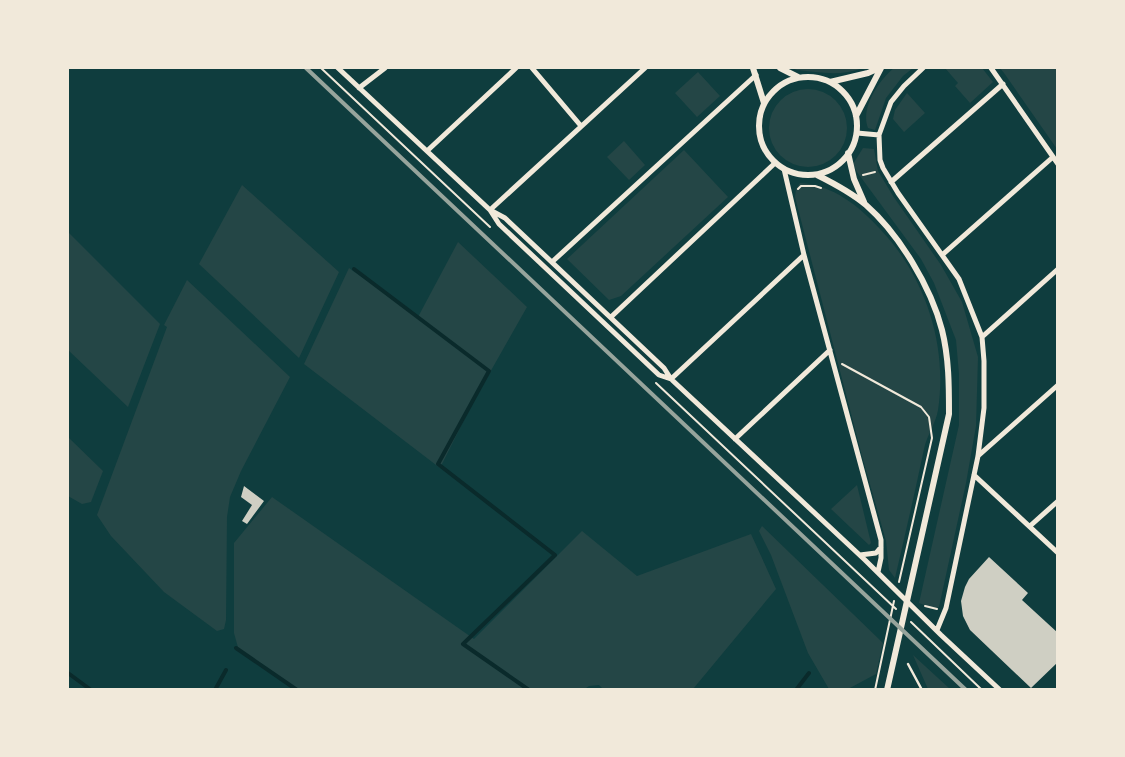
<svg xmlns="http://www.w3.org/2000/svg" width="1125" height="757" font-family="'Source Sans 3',sans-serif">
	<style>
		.green { fill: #244646 }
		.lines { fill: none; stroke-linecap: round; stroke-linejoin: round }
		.stream { stroke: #0a2a2b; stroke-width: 4 }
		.building { fill: #cfcfc3 }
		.path { stroke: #f1e9da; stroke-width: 2 }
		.service { stroke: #f1e9da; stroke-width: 2.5 }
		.minor { stroke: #f1e9da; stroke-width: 5 }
		.tertiary { stroke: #f1e9da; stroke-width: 6 }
		.rail { stroke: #97a49c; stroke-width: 4 }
	</style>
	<rect width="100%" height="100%" fill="#0f3d3e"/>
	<path class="green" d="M 792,68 L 862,68 C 841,77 818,72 797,70 Z
		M 894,68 L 913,68 L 903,76 L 886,98 L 875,130 L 868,128 C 860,108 879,80 894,68 Z
		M 945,68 L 982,68 L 993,82 L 970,103 L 955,86 L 958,83 Z
		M 1000,68 L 1057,68 L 1057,149 L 1004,73 Z
		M 698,72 L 720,96 L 697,117 L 675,93 Z
		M769 128a39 39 0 1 1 78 0a39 39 0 1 1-78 0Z
		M 907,93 L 925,113 L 904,132 L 893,119 L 895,110 Z
		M 624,141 L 645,165 L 629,180 L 607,157 Z
		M 863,148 L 874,149 L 878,171 L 893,196 L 941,265 L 962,302 L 978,357 L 976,426 L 966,483 L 939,607 L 934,609 L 919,603 L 959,425 L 959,374 L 956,340 L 934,283 L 921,259 L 857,172 L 853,164 Z
		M 684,150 L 728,197 L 621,296 L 609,300 L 567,259 Z
		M 800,183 C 833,185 859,206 880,229 C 925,276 948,345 938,410 C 936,423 927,435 924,449 C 915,492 905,535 895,578 L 889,570 L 886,541 L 862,456 L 795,197 L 796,189 Z
		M 242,185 L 339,272 L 299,358 L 199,264 Z
		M 68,232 L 160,324 L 128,407 L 68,350 Z
		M 458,242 L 527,307 L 472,404 L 440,468 L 304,364 L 349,268 L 418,317 Z
		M 187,280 L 290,377 L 241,471 L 230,497 L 227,517 L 226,620 L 224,629 L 217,631 L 164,592 L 111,536 L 97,515 L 167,327 L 164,325 Z
		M 68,437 L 103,471 L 91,502 L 82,504 L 68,496 Z
		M 857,485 L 871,543 L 869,545 L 831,509 Z
		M 272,497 L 474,639 L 582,531 L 637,576 L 751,534 L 776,589 L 693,689 L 604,690 L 599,685 L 589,686 L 583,690 L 294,689 L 239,651 L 234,633 L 234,543 Z
		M 762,526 L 883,643 L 876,674 L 848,689 L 829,689 L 808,653 L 771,555 L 759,531 Z
		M 913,655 L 950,689 L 928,689 Z"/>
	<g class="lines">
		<path class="stream" d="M 354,269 L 489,371 L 438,464 L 555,555 L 463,644 L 529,690
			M 236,648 L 297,690
			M 68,673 L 91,690
			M 215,690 L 226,670
			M 796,690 L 809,673"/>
	</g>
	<path class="building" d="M 244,486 L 264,501 L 247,524 L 242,521 L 252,505 L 241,497 Z
		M 989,557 L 1028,593 L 1022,600 L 1058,633 L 1058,662 L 1031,688 L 970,630 L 963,616 L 961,601 L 965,587 L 969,579 Z"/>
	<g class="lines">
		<path class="path" d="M 321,68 L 490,227
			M 863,175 L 875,172
			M 798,189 L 801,186 L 815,186 L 821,188
			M 842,364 L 921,407 L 929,417 L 932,438 L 899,582
			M 656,383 L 896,609
			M 925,606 L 937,609
			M 911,622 L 982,690
			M 875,690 L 894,601"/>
		<path class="service" d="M 908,664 L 922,690"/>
		<path class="minor" d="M 338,68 L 490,210 L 505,218 L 664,368 L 671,379 L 865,560 L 941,635 L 1000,690
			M 532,68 L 581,126
			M 923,68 L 904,86 L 891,102 L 879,135 L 880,160 L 883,168 L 898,193 L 959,279 L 982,337 L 984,361 L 984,408 L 978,456 L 946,608 L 937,630
			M 991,68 L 1058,164
			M 359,88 L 385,68
			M 857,133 L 879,135
			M 427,151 L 516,68
			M 784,169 L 804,255 L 881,540 L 881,558 L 878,572
			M 891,182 L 1003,84
			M 490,210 L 499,224 L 659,375 L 671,379
			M 490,210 L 645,68
			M 942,255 L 1053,157
			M 552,262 L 756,75
			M 611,317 L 775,163
			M 982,337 L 1058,269
			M 671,379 L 804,255
			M 735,439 L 830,350
			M 978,456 L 1058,385
			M 974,475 L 1058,553
			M 1030,526 L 1058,501
			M 860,555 L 876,553 L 881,547"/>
		<path class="tertiary" d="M 753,68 L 764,103
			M 780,68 L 798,77
			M759 126a49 49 0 1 1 98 0a49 49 0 1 1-98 0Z
			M 830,82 L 868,73 L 879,68
			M 856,116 L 881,68
			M 848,153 L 854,179 L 864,202
			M 817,175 C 833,183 852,193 866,205 C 899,234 931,287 942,330 C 949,358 949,386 949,414 L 887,690"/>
		<path class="rail" d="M 306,68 L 966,690"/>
	</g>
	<rect width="1125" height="757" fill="none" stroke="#f1e9da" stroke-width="138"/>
</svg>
